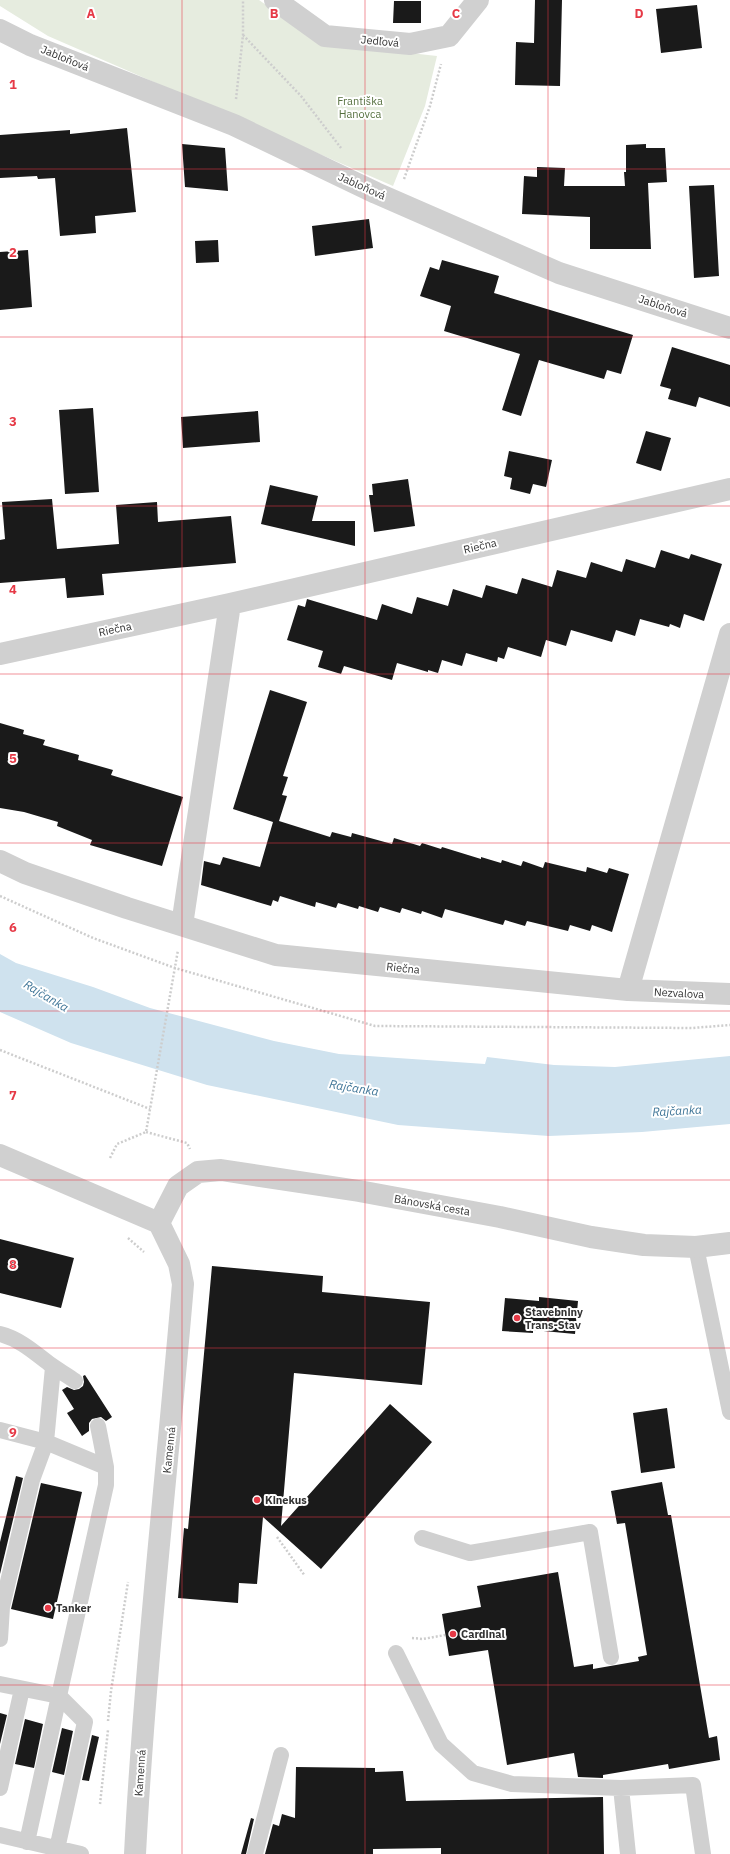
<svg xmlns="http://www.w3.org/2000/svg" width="730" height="1854" font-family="'IBM Plex Sans',sans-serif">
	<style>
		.green { fill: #e6ecdf }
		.water { fill: #cfe2ee }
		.building { fill: #1a1a1a }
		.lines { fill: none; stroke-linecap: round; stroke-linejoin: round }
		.path { stroke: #cdcdcd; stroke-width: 2.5; stroke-dasharray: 2 2; stroke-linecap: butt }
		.lane { stroke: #d0d0d0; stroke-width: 16 }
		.street { stroke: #d0d0d0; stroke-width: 22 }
		.grid { fill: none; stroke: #e63946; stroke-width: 1; stroke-opacity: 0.55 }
		.poi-dot { fill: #e63946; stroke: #fff; stroke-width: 1.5 }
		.labels { text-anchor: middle; stroke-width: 4; stroke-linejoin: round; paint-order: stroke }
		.street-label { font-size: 11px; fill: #333; stroke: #fff }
		.park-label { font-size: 11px; fill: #56703f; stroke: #fff }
		.poi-label { font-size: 11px; font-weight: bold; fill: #333; stroke: #fff; text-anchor: start }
		.water-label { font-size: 12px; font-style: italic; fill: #3f7597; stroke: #fff }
		.grid-label { font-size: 13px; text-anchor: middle; font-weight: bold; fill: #e63946; stroke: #fff; stroke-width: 4; stroke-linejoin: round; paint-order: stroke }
	</style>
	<rect width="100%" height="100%" fill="#fff"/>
	<path class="green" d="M 0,0 L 259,0 L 320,43 L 437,56 L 425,106 L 393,186 L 48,36 L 0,6 Z"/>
	<path class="water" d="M 0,954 L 16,963 L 93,987 L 150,1008 L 274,1041 L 339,1054 L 485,1064 L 487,1057 L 554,1065 L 615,1067 L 730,1056 L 730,1124 L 642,1132 L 549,1136 L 398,1125 L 207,1085 L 71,1043 L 0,1012 Z"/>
	<path class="building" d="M 535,0 L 562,0 L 560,86 L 515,85 L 516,42 L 534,43 Z
		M 394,1 L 421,1 L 421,23 L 393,23 Z
		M 697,5 L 702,48 L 661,53 L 656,9 Z
		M 127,128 L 136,212 L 95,216 L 96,233 L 60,236 L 55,178 L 38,179 L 37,176 L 0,178 L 0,135 L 70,130 L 70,134 Z
		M 182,144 L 225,148 L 228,191 L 185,187 Z
		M 646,144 L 646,148 L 665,148 L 667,182 L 648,183 L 651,249 L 590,249 L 590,217 L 522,214 L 524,176 L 537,177 L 537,167 L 565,168 L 564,186 L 625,186 L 624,172 L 626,172 L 626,145 Z
		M 714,185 L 719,276 L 694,278 L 689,186 Z
		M 369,219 L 373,248 L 315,256 L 312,226 Z
		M 218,240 L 219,262 L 196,263 L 195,241 Z
		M 28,250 L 32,307 L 0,310 L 0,252 Z
		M 442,260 L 499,276 L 494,293 L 633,335 L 621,374 L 607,370 L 604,379 L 539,360 L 521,416 L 502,410 L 520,354 L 444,331 L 451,306 L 420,296 L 430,267 L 439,270 Z
		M 672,347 L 730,365 L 730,407 L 699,397 L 696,407 L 668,399 L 671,389 L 660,386 Z
		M 93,408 L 99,492 L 65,494 L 59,410 Z
		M 258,411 L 260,442 L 183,448 L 181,417 Z
		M 646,431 L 671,438 L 661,471 L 636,463 Z
		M 509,451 L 552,460 L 546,487 L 533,484 L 530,494 L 510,489 L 512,478 L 504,476 Z
		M 408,479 L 415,526 L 374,532 L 369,495 L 373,495 L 372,484 Z
		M 270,485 L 318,496 L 312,521 L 355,521 L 355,546 L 261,524 Z
		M 52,499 L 57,549 L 119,544 L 116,505 L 157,502 L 158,522 L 231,516 L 236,563 L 102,574 L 104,595 L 67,598 L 65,578 L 0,583 L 0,540 L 5,539 L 2,502 Z
		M 661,550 L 689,559 L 691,554 L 722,564 L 704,621 L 684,614 L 680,628 L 670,624 L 669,627 L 640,619 L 635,636 L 616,630 L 612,642 L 571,630 L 566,646 L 546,640 L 541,657 L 508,647 L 504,659 L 498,657 L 497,662 L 466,653 L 462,666 L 442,660 L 438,673 L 428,670 L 428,672 L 397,663 L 392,680 L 344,666 L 341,674 L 318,667 L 323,651 L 287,640 L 298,605 L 305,607 L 307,599 L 377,620 L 382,604 L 412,614 L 417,597 L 448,606 L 453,589 L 482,598 L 486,585 L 517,594 L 522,578 L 552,587 L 557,570 L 586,578 L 591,562 L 622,572 L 626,559 L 655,568 Z
		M 270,690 L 307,702 L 283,776 L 288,777 L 282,795 L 287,796 L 279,821 L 330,837 L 332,832 L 351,837 L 352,833 L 392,844 L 394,838 L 420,846 L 422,843 L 441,849 L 442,847 L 481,859 L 481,857 L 501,863 L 502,860 L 521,866 L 523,861 L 543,868 L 545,862 L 586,872 L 587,867 L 607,873 L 609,868 L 629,874 L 612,932 L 592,925 L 590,931 L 570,925 L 568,931 L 527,921 L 525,926 L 505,920 L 503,925 L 445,909 L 442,918 L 422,911 L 421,914 L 402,908 L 400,913 L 380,907 L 378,912 L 359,906 L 358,909 L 338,903 L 336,908 L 316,902 L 315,907 L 280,896 L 278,902 L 273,900 L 271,906 L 201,885 L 204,861 L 220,865 L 223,857 L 260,867 L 273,822 L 233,809 Z
		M 0,723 L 24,730 L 23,734 L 45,740 L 43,745 L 79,755 L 78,760 L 113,770 L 111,775 L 183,797 L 162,866 L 90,845 L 92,840 L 57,826 L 58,822 L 24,812 L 0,808 Z
		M 0,1239 L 74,1258 L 61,1308 L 0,1293 Z
		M 212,1266 L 323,1276 L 322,1292 L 430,1302 L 422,1385 L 294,1373 L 281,1526 L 390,1404 L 432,1442 L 321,1569 L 263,1517 L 257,1584 L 239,1583 L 238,1603 L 178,1598 L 184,1528 L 188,1529 Z
		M 539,1297 L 578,1301 L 575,1334 L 533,1330 L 533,1333 L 502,1331 L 505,1298 L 539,1301 Z
		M 85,1375 L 112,1417 L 106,1421 L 101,1417 L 92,1419 L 89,1423 L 89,1431 L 82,1436 L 67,1413 L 74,1409 L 62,1390 L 67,1387 L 74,1390 L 79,1389 L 83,1386 L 84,1382 L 83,1376 Z
		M 667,1408 L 675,1468 L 641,1473 L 633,1413 Z
		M 16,1476 L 23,1478 L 0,1574 L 0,1542 Z
		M 662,1482 L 668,1515 L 671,1515 L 709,1738 L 717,1736 L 720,1760 L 669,1769 L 668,1764 L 603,1775 L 603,1778 L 578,1777 L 574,1753 L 507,1765 L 488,1650 L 449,1656 L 442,1614 L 481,1607 L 477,1586 L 558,1572 L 574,1667 L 593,1664 L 593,1669 L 639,1661 L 638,1657 L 647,1655 L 625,1523 L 617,1524 L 611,1491 Z
		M 41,1483 L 82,1492 L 53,1619 L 11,1609 Z
		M 0,1713 L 7,1715 L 0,1744 Z
		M 25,1719 L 43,1724 L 34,1768 L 15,1764 Z
		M 62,1728 L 73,1731 L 64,1775 L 52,1772 Z
		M 92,1735 L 99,1737 L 89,1781 L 82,1780 Z
		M 296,1767 L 375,1768 L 375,1772 L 403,1771 L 406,1801 L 603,1797 L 604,1854 L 441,1854 L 441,1848 L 373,1849 L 373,1854 L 265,1854 L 273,1824 L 279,1826 L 282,1814 L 295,1818 Z
		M 251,1818 L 254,1819 L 246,1854 L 241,1854 Z"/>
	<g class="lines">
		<path class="path" d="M 243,35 L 301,96 L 341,148
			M 236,99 L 243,35 L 243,0
			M 404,179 L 430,106 L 441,64
			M 0,896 L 93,938 L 175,968 L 375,1026 L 692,1028 L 730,1025
			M 0,1050 L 150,1109
			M 146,1132 L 187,1143 L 190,1149
			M 110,1158 L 117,1144 L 146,1132 L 178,950
			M 128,1238 L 144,1252
			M 277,1537 L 305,1576
			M 412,1638 L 423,1639 L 445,1635
			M 108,1721 L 111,1691 L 128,1582
			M 100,1804 L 108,1730"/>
		<path class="lane" d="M 696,1247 L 730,1412
			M 0,1334 C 20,1339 35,1353 51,1365 C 59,1371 67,1375 75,1381
			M 98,1426 L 106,1467
			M 0,1430 L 46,1442 L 106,1467 L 106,1485 L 59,1696 L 85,1722 L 57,1849
			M 422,1538 L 470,1553 L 590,1532 L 611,1657
			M 0,1639 L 2,1607 L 32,1480 L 46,1442 L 53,1367
			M 396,1653 L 441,1744 L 473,1773 L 512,1784 L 621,1788 L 693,1785 L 703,1854
			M 0,1684 L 59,1696 L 27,1842
			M 0,1788 L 22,1689
			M 621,1788 L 628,1854
			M 0,1835 L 81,1854
			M 255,1854 L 281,1755"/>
		<path class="street" d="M 275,0 L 325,36 L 410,44 L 449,36 L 478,0
			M 0,30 L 30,45 L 234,125 L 376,193 L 559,273 L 730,328
			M 0,654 L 230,604 L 730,489
			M 0,861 L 25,873 L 127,908 L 276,955 L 628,990 L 730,994
			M 182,925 L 230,604
			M 628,990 L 730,634
			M 0,1155 L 159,1223 L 179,1264 L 183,1284 C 167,1474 145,1663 135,1854
			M 159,1223 L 178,1186 L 198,1172 L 221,1170 L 359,1191 L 500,1217 L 591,1237 L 644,1245 L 696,1247 L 730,1243"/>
	</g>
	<path class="grid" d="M 182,0 L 182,1854M 365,0 L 365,1854M 548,0 L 548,1854M 0,169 L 730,169M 0,337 L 730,337M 0,506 L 730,506M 0,674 L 730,674M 0,843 L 730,843M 0,1011 L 730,1011M 0,1180 L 730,1180M 0,1348 L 730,1348M 0,1517 L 730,1517M 0,1685 L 730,1685"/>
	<g class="poi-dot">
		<circle cx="517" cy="1318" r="4"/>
		<circle cx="257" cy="1500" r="4"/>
		<circle cx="48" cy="1608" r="4"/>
		<circle cx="453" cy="1634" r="4"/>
	</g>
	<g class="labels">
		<g class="street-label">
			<text transform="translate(380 41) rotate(5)" y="4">Jedľová</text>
			<text transform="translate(65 58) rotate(22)" y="4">Jabloňová</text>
			<text transform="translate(362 186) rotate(24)" y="4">Jabloňová</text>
			<text transform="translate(663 306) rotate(18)" y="4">Jabloňová</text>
			<text transform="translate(480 546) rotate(-13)" y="4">Riečna</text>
			<text transform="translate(115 629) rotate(-12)" y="4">Riečna</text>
			<text transform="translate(403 968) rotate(6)" y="4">Riečna</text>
			<text transform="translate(679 993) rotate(3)" y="4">Nezvalova</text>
			<text transform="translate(432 1205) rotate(10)" y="4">Bánovská cesta</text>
			<text transform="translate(169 1450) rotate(-84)" y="4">Kamenná</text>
			<text transform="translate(140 1773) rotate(-86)" y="4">Kamenná</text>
		</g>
		<g class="park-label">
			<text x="360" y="105">Františka<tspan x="360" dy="13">Hanovca</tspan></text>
		</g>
		<g class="poi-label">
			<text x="525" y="1316">Stavebniny<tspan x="525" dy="13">Trans-Stav</tspan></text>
			<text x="265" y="1504">Kinekus</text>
			<text x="56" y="1612">Tanker</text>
			<text x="461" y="1638">Cardinal</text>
		</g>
		<g class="water-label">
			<text transform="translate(46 996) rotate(31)" y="4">Rajčanka</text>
			<text transform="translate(354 1088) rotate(9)" y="4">Rajčanka</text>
			<text transform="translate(677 1111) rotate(-3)" y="4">Rajčanka</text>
		</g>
	</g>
	<g class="grid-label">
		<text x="91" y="18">A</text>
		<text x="274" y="18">B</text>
		<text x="456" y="18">C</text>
		<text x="639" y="18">D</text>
		<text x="13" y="89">1</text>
		<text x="13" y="257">2</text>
		<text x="13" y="426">3</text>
		<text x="13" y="594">4</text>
		<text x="13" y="763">5</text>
		<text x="13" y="932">6</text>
		<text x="13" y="1100">7</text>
		<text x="13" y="1269">8</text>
		<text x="13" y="1437">9</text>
	</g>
</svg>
